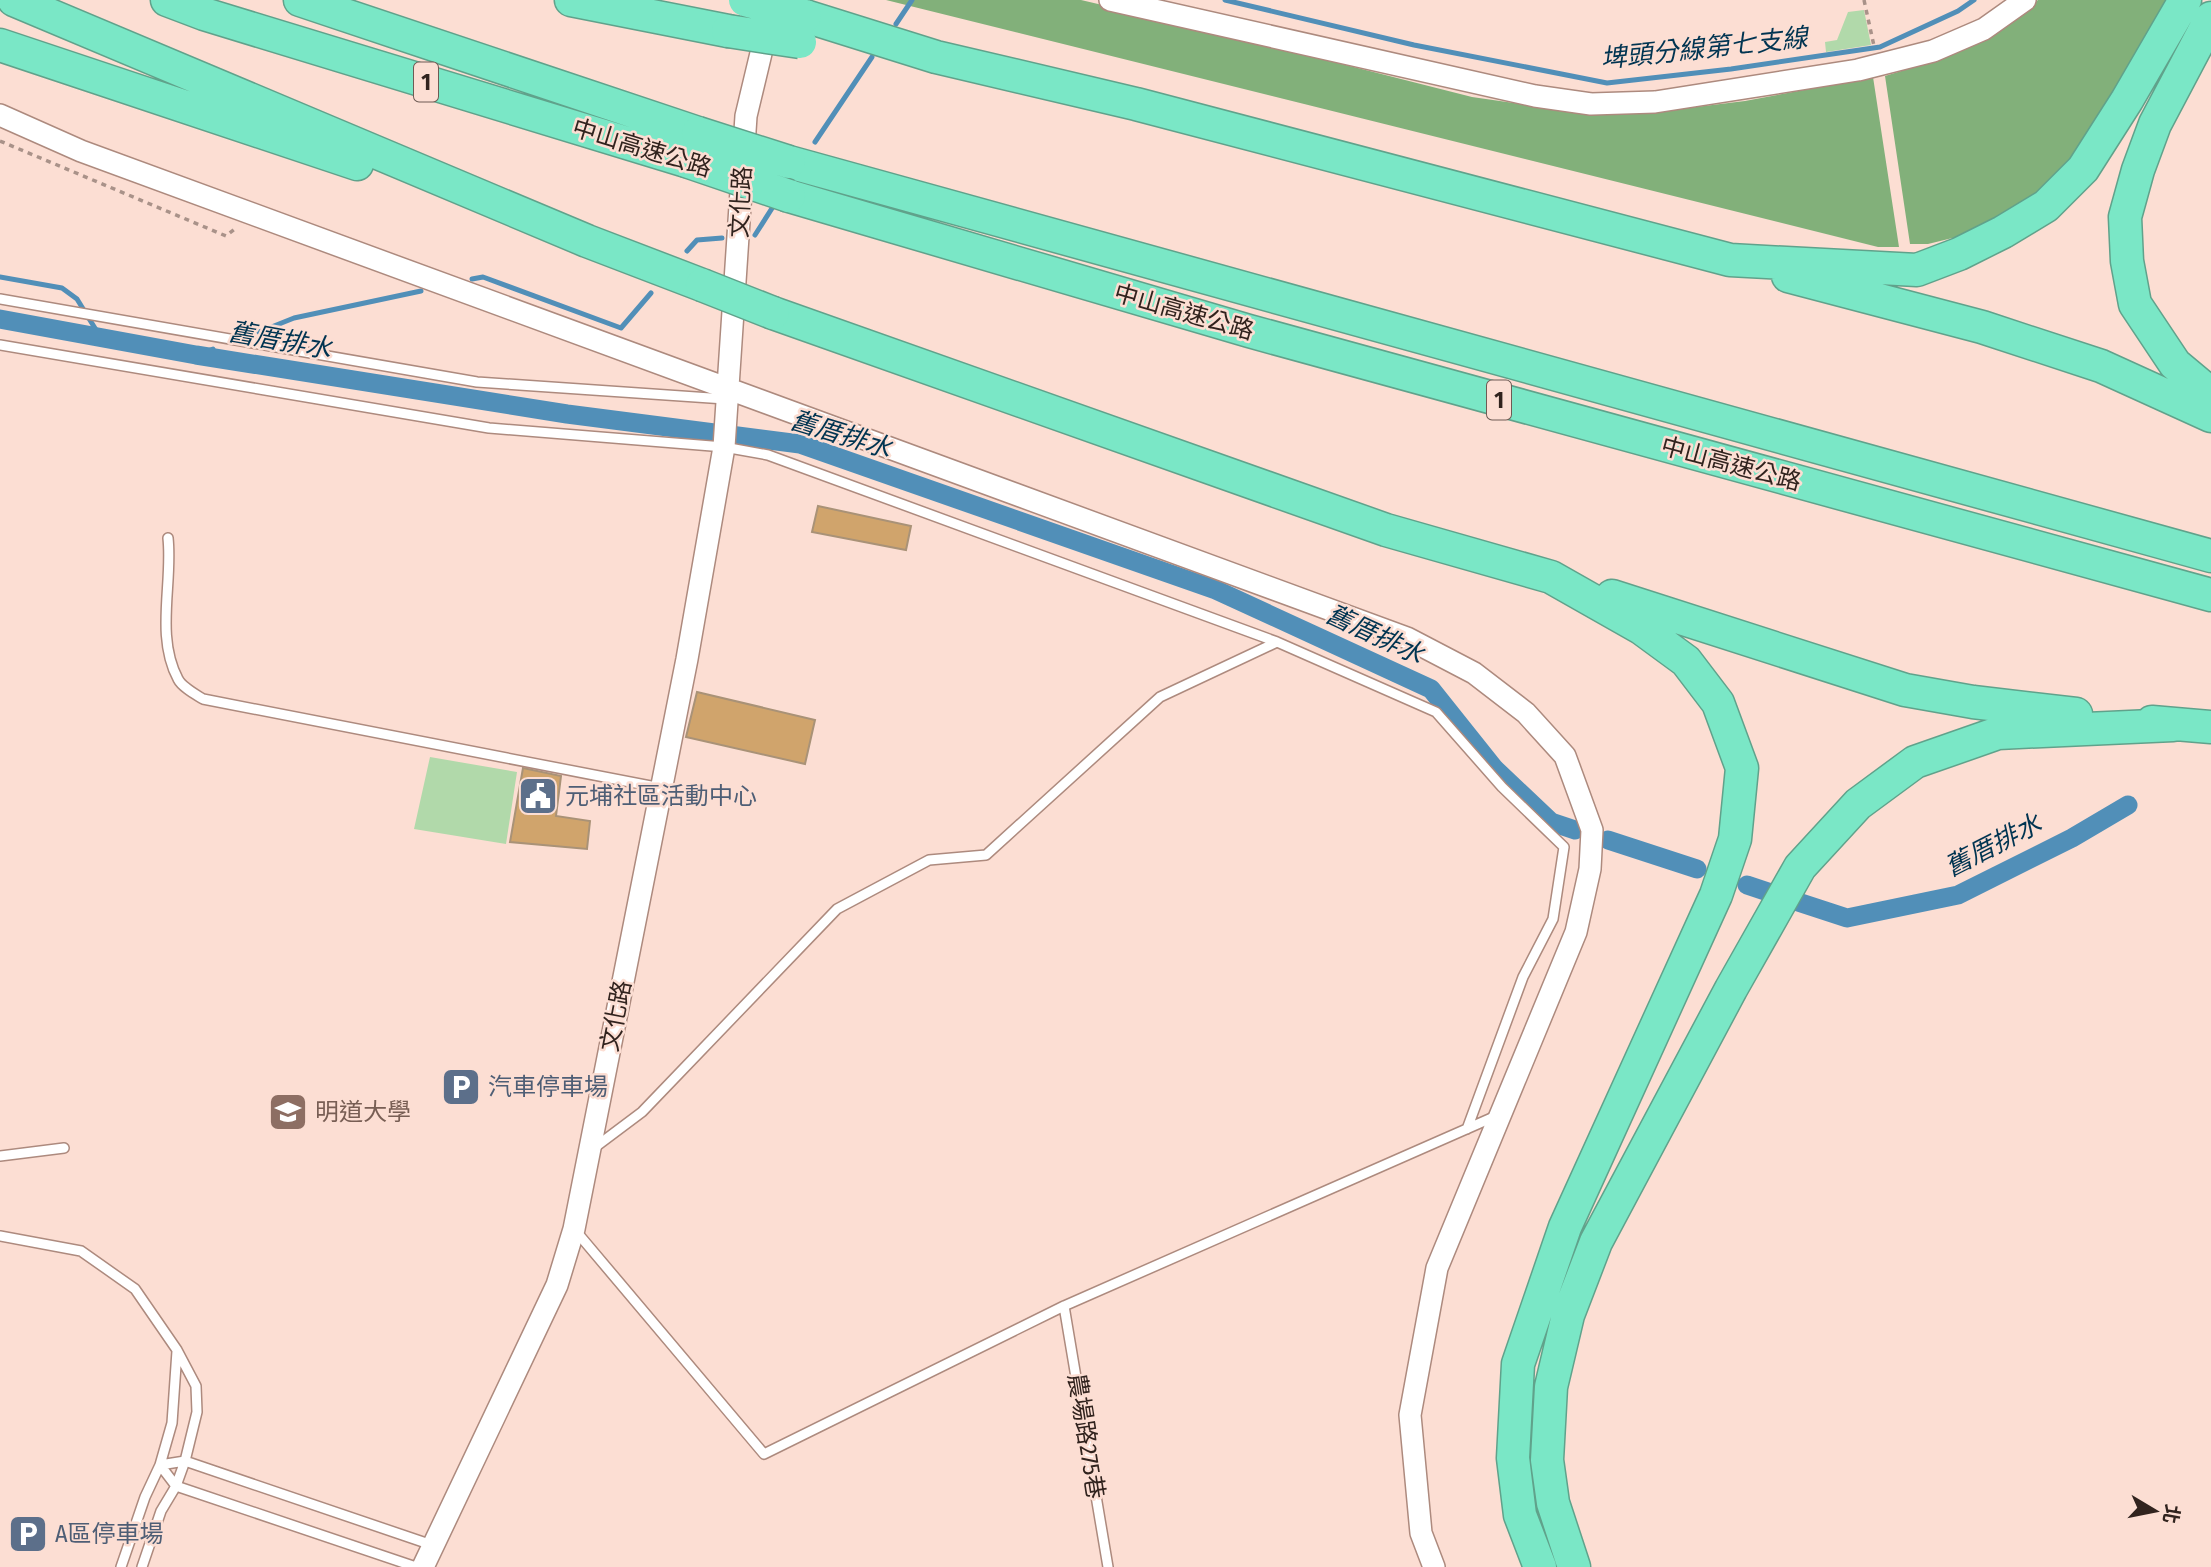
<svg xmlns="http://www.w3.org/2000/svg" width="2211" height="1567" font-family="'Fira Sans Condensed','Noto Sans TC',sans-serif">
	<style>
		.green { fill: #b1d9aa }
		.forest { fill: #82b07a }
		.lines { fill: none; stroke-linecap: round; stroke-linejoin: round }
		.stream { stroke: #518fb8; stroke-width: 5 }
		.canal { stroke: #518fb8; stroke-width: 19 }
		.building { fill: #d0a46c; stroke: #a99277; stroke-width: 2 }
		.service-casing { stroke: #ad8a7e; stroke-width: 12 }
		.tertiary-casing { stroke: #ad8a7e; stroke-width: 24 }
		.motorway-casing { stroke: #60a28b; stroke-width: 35 }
		.path { stroke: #a99289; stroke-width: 3.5; stroke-dasharray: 5 5; stroke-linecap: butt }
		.service { stroke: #fff; stroke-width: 9 }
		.tertiary { stroke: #fff; stroke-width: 21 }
		.motorway { stroke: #7ae7c6; stroke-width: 32 }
		.motorway-bridge-casing { stroke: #60a28b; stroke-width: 35; stroke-linecap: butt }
		.motorway-bridge { stroke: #7ae7c6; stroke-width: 32 }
		.labels { text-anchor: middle; stroke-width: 5; stroke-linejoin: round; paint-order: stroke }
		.shield { fill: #fcded3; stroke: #6e5b54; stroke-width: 2 }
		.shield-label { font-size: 23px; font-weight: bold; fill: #31231e }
		.street-label { font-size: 24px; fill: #31231e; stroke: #fcded3 }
		.service-label { font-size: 24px; fill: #4e5e75; stroke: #fcded3; text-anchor: start }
		.education-label { font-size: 24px; fill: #785e54; stroke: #fcded3; text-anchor: start }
		.water-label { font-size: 26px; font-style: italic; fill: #003451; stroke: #fcded3 }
	</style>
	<rect width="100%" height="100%" fill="#fcded3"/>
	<path class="green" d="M 1864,10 L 1871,45 L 1826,52 L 1825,42 L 1837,40 L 1848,12 Z
		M 430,757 L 517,772 L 506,844 L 414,829 Z"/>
	<path class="forest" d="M 886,0 L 1081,0 L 1192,26 L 1472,97 L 1564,110 L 1655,112 L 1745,101 L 1873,77 L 1899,247 L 1878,247 L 1814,231 Z
		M 2038,0 L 2171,0 L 2078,153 L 2036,198 L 1985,230 L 1928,244 L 1910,244 L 1885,76 L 1940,59 L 2027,9 Z"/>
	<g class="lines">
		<path class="stream" d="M 1225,0 L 1414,45 L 1607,83 L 1731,69 L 1880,47 L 1958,11 L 1974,0
			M 896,24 L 912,0
			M 815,142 L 872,57
			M 755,235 L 776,202
			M 687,251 L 697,240 L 722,238
			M 0,277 L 62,288 L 77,299 L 101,338
			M 472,279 L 483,277 L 621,328 L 651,293
			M 259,332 L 294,318 L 421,291
			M 196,355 L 213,349"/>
		<path class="canal" d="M 0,319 L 196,355 L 567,414 L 800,444 L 1216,590 L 1431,689 L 1494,768 L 1551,822 L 1575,830
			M 1608,840 L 1697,869
			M 1747,885 L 1771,893
			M 1795,901 L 1847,918 L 1958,895 L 2072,838 L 2128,805"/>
	</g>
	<path class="building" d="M 818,506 L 911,526 L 906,550 L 812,532 Z
		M 697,692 L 815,720 L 805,764 L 686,737 Z
		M 523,768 L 561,776 L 556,816 L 590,821 L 587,849 L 510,842 Z"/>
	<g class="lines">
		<g class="service-casing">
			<path id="service" d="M 0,299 L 477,382 L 725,399
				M 0,345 L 489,428 L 724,447 L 768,455 L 1277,642 L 1436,712 L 1502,787 L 1564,847 L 1553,919 L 1523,977 L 1467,1129
				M 168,538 C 173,583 155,636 178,679 C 182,687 195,694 203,699 L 661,788
				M 594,1148 L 642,1112 L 837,909 L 929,860 L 986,855 L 1160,697 L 1277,642
				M 0,1156 L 64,1148
				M 575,1230 L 764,1454 L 1064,1306 L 1496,1116
				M 0,1236 L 81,1251 L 135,1289 L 177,1350 L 196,1386 L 197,1412 L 185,1461 L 176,1486 L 161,1511 L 142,1567
				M 1064,1306 L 1108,1567
				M 121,1567 L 145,1497 L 160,1465 L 172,1423 L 177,1351
				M 416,1567 L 176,1486 L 160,1465 L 185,1461 L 432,1545"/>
		</g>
		<g class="tertiary-casing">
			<path id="tertiary" d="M 1110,0 L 1535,96 L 1591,104 L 1655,102 L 1858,70 L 1933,51 L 1984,29 L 2025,0
				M 0,115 L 81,151 L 1407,638 L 1474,673 L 1526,713 L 1565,756 L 1592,830 L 1590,869 L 1576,932 L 1437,1268 L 1410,1415 L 1421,1533 L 1434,1567
				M 423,1567 L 557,1285 L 574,1229 L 687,659 L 724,447 L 746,116 L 768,24"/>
		</g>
		<g class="motorway-casing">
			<path id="motorway" d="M 14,0 L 587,241 L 702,285
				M 167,0 L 204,14 L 686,161
				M 300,0 L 698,133
				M 571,0 L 728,31
				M 805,16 L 936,57 L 1136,104 L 1730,260 L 1917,270 L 1959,254 L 2003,232 L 2046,206 L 2083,169 L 2127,100 L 2185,0
				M 2211,18 L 2155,124 L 2138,170 L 2125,217 L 2127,261 L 2135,304 L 2175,364 L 2211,394
				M 0,45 L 357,164
				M 789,162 L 2211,556
				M 789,196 L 1249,331 L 2211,595
				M 1788,276 L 1982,327 L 2101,366 L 2211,416
				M 773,313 L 1386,530 L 1551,577 L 1641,628 L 1686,661 L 1718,703 L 1742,768 L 1735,839 L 1716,895 L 1565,1227 L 1518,1364 L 1513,1458 L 1520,1515 L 1540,1567
				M 1612,596 L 1905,690 L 1973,702 L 2076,714
				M 2152,722 L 2211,727
				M 1574,1567 L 1553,1503 L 1547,1460 L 1551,1387 L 1568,1315 L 1596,1242 L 1731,989 L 1800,867 L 1858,804 L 1915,762 L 1998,733 L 2173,725"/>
		</g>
		<path class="path" d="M 1864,0 L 1874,46
			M 0,141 L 226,236 L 236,228"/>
		<use href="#service" class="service"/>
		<use href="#tertiary" class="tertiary"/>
		<use href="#motorway" class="motorway"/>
		<g class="motorway-bridge-casing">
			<path id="motorway-bridge" d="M 745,0 L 805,16
				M 728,31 L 800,42
				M 698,133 L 789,162
				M 686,161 L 789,196
				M 702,285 L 773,313"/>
		</g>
		<use href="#motorway-bridge" class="motorway-bridge"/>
	</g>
	<defs>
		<g id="civic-square" transform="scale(2.0125)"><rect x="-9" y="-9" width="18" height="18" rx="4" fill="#5c6f8a" stroke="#fcded3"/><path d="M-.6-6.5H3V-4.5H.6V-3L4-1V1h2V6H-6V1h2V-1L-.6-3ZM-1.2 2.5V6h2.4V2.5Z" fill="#fff"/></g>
		<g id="parking-square" transform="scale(2.0125)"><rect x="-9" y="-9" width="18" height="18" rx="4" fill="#5c6f8a" stroke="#fcded3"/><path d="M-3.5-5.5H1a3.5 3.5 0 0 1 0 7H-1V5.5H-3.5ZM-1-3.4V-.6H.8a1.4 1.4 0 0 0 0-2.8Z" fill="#fff"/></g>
		<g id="university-square" transform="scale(2.0125)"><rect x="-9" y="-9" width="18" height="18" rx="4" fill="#8d6e63" stroke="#fcded3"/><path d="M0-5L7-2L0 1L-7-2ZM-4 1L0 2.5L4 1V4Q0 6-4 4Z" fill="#fff"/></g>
	</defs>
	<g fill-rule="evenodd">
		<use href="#civic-square" x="538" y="796"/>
		<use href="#parking-square" x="461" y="1087"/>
		<use href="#university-square" x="288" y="1112"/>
		<use href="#parking-square" x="28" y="1534"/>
	</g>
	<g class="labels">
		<g class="shield">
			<rect x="414" y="62.5" width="24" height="39" rx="5"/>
			<rect x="1487" y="380.5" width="24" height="39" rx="5"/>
		</g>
		<g class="shield-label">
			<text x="426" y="90">1</text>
			<text x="1499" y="408">1</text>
		</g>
		<g class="street-label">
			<text transform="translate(642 148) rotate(17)" y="8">中山高速公路</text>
			<text transform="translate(741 202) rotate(-87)" y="8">文化路</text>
			<text transform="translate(1184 312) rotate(16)" y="8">中山高速公路</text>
			<text transform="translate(1731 464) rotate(15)" y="8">中山高速公路</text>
			<text transform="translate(616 1016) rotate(-79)" y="8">文化路</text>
			<text transform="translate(1086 1436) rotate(81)" y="8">農場路275巷</text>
		</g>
		<g class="service-label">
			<text x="565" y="804">元埔社區活動中心</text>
			<text x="488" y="1095">汽車停車場</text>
			<text x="55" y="1542">A區停車場</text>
		</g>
		<g class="education-label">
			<text x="315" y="1120">明道大學</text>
		</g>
		<g class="water-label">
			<text transform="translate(1704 48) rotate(-6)" y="9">埤頭分線第七支線</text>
			<text transform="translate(280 340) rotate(10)" y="9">舊厝排水</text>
			<text transform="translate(841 434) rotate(17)" y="9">舊厝排水</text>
			<text transform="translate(1375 634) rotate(25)" y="9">舊厝排水</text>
			<text transform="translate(1993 845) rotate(-27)" y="9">舊厝排水</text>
		</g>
	</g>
	<g transform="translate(2155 1511) rotate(100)" stroke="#fcded3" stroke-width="5" paint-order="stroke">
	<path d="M0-5L12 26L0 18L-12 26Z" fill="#31231e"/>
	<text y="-10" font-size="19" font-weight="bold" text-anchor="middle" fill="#31231e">北</text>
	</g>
</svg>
